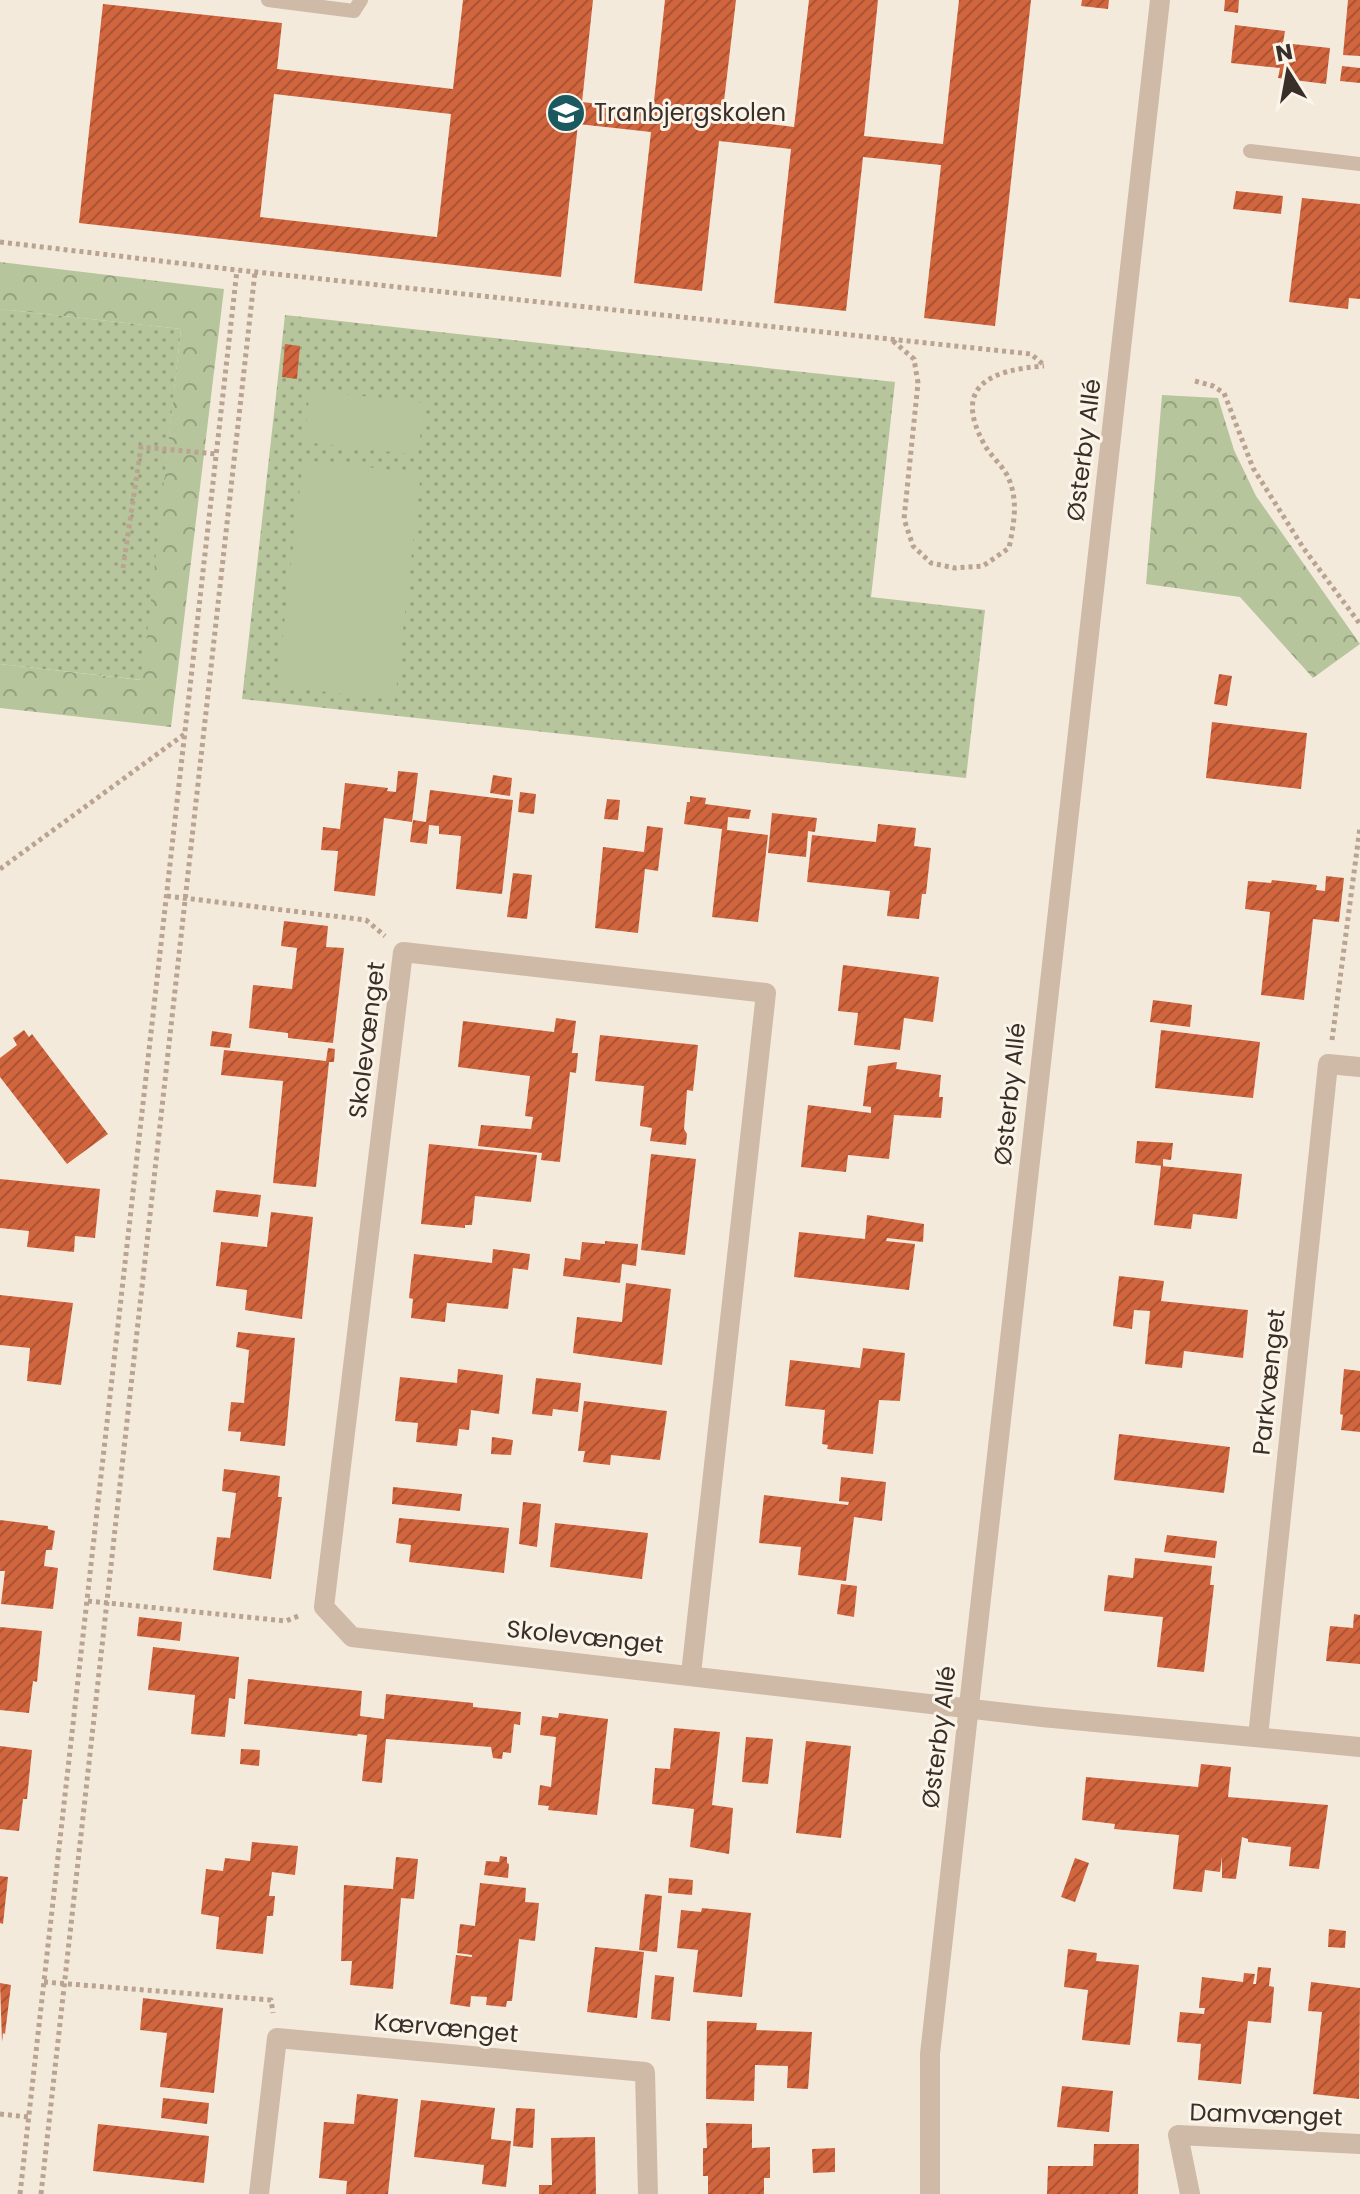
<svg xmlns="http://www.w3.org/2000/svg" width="1360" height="2194" font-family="Poppins,sans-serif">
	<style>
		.forest { fill: url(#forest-crowns) }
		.park { fill: url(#park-dots) }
		.pitch { fill: #b6c59b }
		.building { fill: url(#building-hatch); fill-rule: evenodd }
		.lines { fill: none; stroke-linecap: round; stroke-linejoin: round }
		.path { stroke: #baa491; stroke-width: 5; stroke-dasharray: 4 4; stroke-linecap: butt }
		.service { stroke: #cebaa7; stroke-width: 14 }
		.minor { stroke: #cebaa7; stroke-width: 20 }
		.tertiary { stroke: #cebaa7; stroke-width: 20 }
		.labels { text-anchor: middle; stroke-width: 6; stroke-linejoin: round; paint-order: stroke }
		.poi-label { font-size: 24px; fill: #3a2e28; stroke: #fbf4e9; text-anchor: start }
		.street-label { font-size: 24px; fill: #3a2e28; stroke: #fbf4e9 }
	</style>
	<defs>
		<pattern id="forest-crowns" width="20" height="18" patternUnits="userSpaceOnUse" patternTransform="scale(2)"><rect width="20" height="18" fill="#b6c59b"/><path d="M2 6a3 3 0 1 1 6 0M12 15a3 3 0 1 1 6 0" fill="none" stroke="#95a07e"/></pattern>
		<pattern id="park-dots" width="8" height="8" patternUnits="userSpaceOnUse" patternTransform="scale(2)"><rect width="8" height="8" fill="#b6c59b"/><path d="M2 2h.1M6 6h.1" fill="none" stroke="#95a07e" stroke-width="1.8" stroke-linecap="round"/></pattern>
		<pattern id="building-hatch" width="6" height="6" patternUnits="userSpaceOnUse" patternTransform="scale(2)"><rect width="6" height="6" fill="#d1653e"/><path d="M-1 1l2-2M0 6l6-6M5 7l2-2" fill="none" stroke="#ab5434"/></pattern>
	</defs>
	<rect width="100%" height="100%" fill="#f4eadc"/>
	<path class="forest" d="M 0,262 L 224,289 L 171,727 L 0,708 L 0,664 L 141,680 L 181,329 L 0,309 Z
		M 1162,395 L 1218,398 L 1234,450 L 1256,496 L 1360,644 L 1313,678 L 1240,597 L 1146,584 Z"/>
	<path class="park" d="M 0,309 L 181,329 L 142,680 L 0,664 Z
		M 285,315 L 895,382 L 871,597 L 985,610 L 966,778 L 242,699 Z"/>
	<path class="pitch" d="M 310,390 L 424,403 L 418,455 L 304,442 Z
		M 303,460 L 421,473 L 395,700 L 277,686 Z"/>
	<path class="building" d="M 463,0 L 593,0 L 582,102 L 653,110 L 665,0 L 736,0 L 722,118 L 794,127 L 809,0 L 878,0 L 864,136 L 943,144 L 959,0 L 1031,0 L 995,326 L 924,318 L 941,165 L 863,157 L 846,311 L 774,303 L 791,149 L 719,141 L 702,291 L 634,283 L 651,132 L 578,124 L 561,277 L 79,223 L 103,4 L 282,23 L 277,69 L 453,89 ZM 274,94 L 451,114 L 437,237 L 260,217 Z
		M 1082,0 L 1109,0 L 1108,9 L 1081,6 Z
		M 1225,0 L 1239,0 L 1238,13 L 1224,11 Z
		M 1348,0 L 1360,0 L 1360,56 L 1343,55 Z
		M 1235,25 L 1285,31 L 1283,43 L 1330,48 L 1326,84 L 1278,78 L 1280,68 L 1231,63 Z
		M 1342,66 L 1360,68 L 1360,83 L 1340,81 Z
		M 1236,191 L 1283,196 L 1281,214 L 1233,209 Z
		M 1302,198 L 1360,204 L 1360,299 L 1349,298 L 1348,309 L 1289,302 Z
		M 285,344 L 300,346 L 297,379 L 282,377 Z
		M 1219,674 L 1232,676 L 1227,706 L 1214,704 Z
		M 1212,722 L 1307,733 L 1301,789 L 1206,778 Z
		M 398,771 L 418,773 L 412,822 L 384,818 L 375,896 L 334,891 L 338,851 L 321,850 L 323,827 L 340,829 L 345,783 L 388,788 L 387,791 L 396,792 Z
		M 493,775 L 512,778 L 510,796 L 490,793 Z
		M 430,790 L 513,800 L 502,894 L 456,889 L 461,836 L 439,834 L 439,826 L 429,825 L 427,844 L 410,842 L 413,820 L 426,822 Z
		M 520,792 L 536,794 L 534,814 L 518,812 Z
		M 690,796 L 706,798 L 705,804 L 751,810 L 749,819 L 728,817 L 727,830 L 768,835 L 758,922 L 712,917 L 722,829 L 684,824 L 687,802 L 690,802 Z
		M 607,799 L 620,800 L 618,820 L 604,819 Z
		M 772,813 L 817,818 L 815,832 L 808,831 L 806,857 L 768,853 Z
		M 878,824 L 916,828 L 914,846 L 931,848 L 926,894 L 922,894 L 919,919 L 887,916 L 890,891 L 807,882 L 812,835 L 876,842 Z
		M 647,826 L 663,828 L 658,871 L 645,869 L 638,933 L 595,928 L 603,847 L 644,852 Z
		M 513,873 L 532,875 L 527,919 L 507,917 Z
		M 1326,876 L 1344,878 L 1339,922 L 1313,919 L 1304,1000 L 1261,995 L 1270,912 L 1245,909 L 1248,881 L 1271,883 L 1272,880 L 1317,885 L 1316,890 L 1325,891 Z
		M 284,921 L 328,926 L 326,947 L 344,948 L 333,1043 L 288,1038 L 288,1033 L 249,1028 L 253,985 L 292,989 L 297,948 L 281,946 Z
		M 843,965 L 939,977 L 933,1022 L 904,1018 L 900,1050 L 854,1045 L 858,1013 L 838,1011 Z
		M 1153,1000 L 1192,1005 L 1190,1027 L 1150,1022 Z
		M 556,1018 L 576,1021 L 572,1053 L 578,1053 L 576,1073 L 570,1072 L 560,1162 L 541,1160 L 542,1153 L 478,1146 L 481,1125 L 531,1129 L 533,1117 L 525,1116 L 530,1076 L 458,1067 L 463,1021 L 554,1032 Z
		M 24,1030 L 29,1037 L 32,1034 L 108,1134 L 67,1164 L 0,1077 L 0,1058 L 17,1045 L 13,1038 Z
		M 1161,1030 L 1260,1042 L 1253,1098 L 1155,1088 Z
		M 212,1031 L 232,1034 L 230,1048 L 210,1046 Z
		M 600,1035 L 698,1045 L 693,1091 L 687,1090 L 684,1129 L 687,1134 L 686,1145 L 650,1141 L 652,1128 L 640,1126 L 644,1086 L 595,1081 Z
		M 328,1048 L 335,1049 L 334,1062 L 329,1062 L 316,1187 L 273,1183 L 283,1081 L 221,1075 L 224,1050 L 326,1061 Z
		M 897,1062 L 896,1069 L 941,1075 L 939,1097 L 943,1097 L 941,1118 L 894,1115 L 889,1159 L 848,1155 L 846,1172 L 801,1167 L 808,1105 L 871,1113 L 871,1107 L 863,1106 L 868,1066 Z
		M 1137,1141 L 1173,1143 L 1171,1160 L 1163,1159 L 1163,1166 L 1135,1163 Z
		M 429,1144 L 537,1155 L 531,1202 L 475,1196 L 472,1225 L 465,1225 L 465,1228 L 421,1224 Z
		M 651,1154 L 696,1159 L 685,1255 L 641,1250 Z
		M 1161,1166 L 1242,1174 L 1237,1219 L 1193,1214 L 1191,1229 L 1154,1225 Z
		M 0,1179 L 100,1189 L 95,1238 L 75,1236 L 74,1252 L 27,1247 L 29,1231 L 0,1228 Z
		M 216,1190 L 261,1195 L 258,1217 L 213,1212 Z
		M 271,1212 L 313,1217 L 302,1319 L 245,1310 L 247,1290 L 216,1286 L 221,1242 L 267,1247 Z
		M 867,1215 L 924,1224 L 923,1242 L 887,1238 L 886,1241 L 915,1244 L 909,1290 L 794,1277 L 799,1232 L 865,1239 Z
		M 605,1241 L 638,1244 L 636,1266 L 622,1264 L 620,1283 L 563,1276 L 565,1258 L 580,1260 L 582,1242 L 605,1244 Z
		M 493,1249 L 530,1254 L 528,1270 L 513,1268 L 508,1309 L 447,1303 L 445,1322 L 411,1318 L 413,1299 L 409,1298 L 414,1254 L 492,1263 Z
		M 1119,1276 L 1164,1281 L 1161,1301 L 1248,1310 L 1243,1358 L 1184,1351 L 1182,1368 L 1145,1364 L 1150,1311 L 1134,1310 L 1132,1329 L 1113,1326 Z
		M 626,1283 L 671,1289 L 662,1365 L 573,1353 L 577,1317 L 622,1322 Z
		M 0,1295 L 73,1303 L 61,1385 L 27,1381 L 30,1348 L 0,1345 Z
		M 238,1332 L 295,1338 L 285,1446 L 240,1441 L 241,1432 L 228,1431 L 231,1402 L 244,1403 L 249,1350 L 253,1351 L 236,1347 Z
		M 863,1348 L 905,1353 L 900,1401 L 879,1400 L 873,1454 L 827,1449 L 828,1445 L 822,1444 L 825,1410 L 785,1406 L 790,1360 L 860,1368 Z
		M 458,1369 L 503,1375 L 499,1414 L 471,1410 L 469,1430 L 459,1429 L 457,1446 L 416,1442 L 418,1423 L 395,1421 L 400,1377 L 457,1383 Z
		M 1344,1369 L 1360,1371 L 1360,1432 L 1341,1430 L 1343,1415 L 1340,1414 Z
		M 536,1378 L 581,1383 L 578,1412 L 553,1409 L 552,1416 L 532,1414 Z
		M 584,1401 L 667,1411 L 660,1460 L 611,1455 L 610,1465 L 583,1462 L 585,1451 L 578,1451 Z
		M 1119,1434 L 1230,1447 L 1224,1493 L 1114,1480 Z
		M 492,1437 L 513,1440 L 511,1455 L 491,1454 Z
		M 224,1469 L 280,1476 L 278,1497 L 282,1497 L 271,1579 L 213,1570 L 217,1537 L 230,1538 L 236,1493 L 222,1491 Z
		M 841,1477 L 886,1482 L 882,1521 L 854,1517 L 846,1581 L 798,1575 L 801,1547 L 759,1543 L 764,1495 L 848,1505 L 849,1502 L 839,1501 Z
		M 393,1487 L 462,1494 L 460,1511 L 392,1504 Z
		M 523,1502 L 541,1504 L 537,1547 L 519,1544 Z
		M 399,1518 L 509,1528 L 504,1573 L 409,1562 L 411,1545 L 396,1543 Z
		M 0,1520 L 48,1526 L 48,1529 L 55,1531 L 52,1550 L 46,1550 L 44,1566 L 58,1568 L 53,1609 L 1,1604 L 5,1571 L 0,1571 Z
		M 555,1523 L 648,1533 L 642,1579 L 550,1567 Z
		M 1167,1535 L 1217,1541 L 1215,1558 L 1164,1552 Z
		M 1135,1558 L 1212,1566 L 1210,1585 L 1214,1585 L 1204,1672 L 1157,1667 L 1163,1617 L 1104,1611 L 1108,1575 L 1133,1578 Z
		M 841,1584 L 857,1586 L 854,1617 L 837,1614 Z
		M 1354,1614 L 1360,1615 L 1360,1664 L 1326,1661 L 1330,1626 L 1353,1628 Z
		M 139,1617 L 182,1622 L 180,1641 L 137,1636 Z
		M 0,1627 L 42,1631 L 37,1682 L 33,1681 L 29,1713 L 0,1710 Z
		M 153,1647 L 239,1657 L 235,1699 L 229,1698 L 225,1737 L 191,1734 L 195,1695 L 148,1690 Z
		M 248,1679 L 362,1691 L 360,1716 L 384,1719 L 386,1694 L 473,1703 L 473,1707 L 521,1712 L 520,1725 L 514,1724 L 511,1753 L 503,1752 L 502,1759 L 493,1758 L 491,1747 L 386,1739 L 382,1783 L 362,1781 L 367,1735 L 358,1734 L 357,1736 L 244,1724 Z
		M 559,1713 L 608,1719 L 597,1815 L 548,1810 L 549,1806 L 538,1805 L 540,1785 L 551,1787 L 556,1737 L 540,1735 L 542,1716 L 558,1718 Z
		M 674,1728 L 720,1732 L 712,1805 L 733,1808 L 729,1854 L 690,1847 L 694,1809 L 652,1804 L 655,1768 L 670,1769 Z
		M 746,1737 L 773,1739 L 768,1784 L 742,1782 Z
		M 806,1741 L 851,1746 L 841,1838 L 796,1833 Z
		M 0,1746 L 32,1750 L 27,1799 L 23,1799 L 19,1831 L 0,1829 Z
		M 241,1749 L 260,1750 L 259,1766 L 240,1764 Z
		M 1201,1764 L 1231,1767 L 1228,1797 L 1328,1805 L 1319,1869 L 1289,1866 L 1291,1847 L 1248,1842 L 1248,1839 L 1242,1837 L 1236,1879 L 1222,1878 L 1222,1857 L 1220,1872 L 1205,1870 L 1202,1892 L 1173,1889 L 1179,1835 L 1114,1829 L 1115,1824 L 1082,1820 L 1086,1777 L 1198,1787 Z
		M 252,1842 L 298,1846 L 295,1875 L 272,1872 L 269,1896 L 275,1896 L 273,1916 L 267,1916 L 263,1954 L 216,1949 L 219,1917 L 201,1914 L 206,1869 L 223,1871 L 225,1858 L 250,1861 Z
		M 500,1856 L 507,1857 L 507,1863 L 509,1864 L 508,1878 L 484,1875 L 486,1861 L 499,1862 Z
		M 396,1857 L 418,1859 L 414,1899 L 401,1898 L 393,1989 L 350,1985 L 352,1961 L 341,1961 L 344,1885 L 393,1889 Z
		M 1075,1858 L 1089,1863 L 1075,1902 L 1061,1897 Z
		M 0,1876 L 8,1877 L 3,1924 L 0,1923 Z
		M 669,1878 L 693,1880 L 692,1895 L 668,1893 Z
		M 480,1883 L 526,1888 L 525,1902 L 539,1903 L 535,1941 L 519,1939 L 512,2001 L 507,2001 L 506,2007 L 486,2005 L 487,1997 L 471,1996 L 470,2007 L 450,2004 L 456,1955 L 472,1957 L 472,1955 L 457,1953 L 460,1924 L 475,1926 Z
		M 645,1894 L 662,1896 L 657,1952 L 639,1950 Z
		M 702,1908 L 751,1913 L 742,1997 L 693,1992 L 698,1950 L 677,1948 L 681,1910 L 701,1912 Z
		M 1329,1929 L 1346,1931 L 1345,1948 L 1328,1947 Z
		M 595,1947 L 644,1952 L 637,2018 L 587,2012 Z
		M 1068,1949 L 1097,1953 L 1096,1961 L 1139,1965 L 1130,2045 L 1082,2040 L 1088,1990 L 1064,1987 Z
		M 1258,1967 L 1271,1968 L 1269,1986 L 1274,1987 L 1271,2023 L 1248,2021 L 1241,2084 L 1198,2080 L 1201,2044 L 1177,2042 L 1180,2012 L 1204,2014 L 1205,2008 L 1199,2008 L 1202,1977 L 1243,1982 L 1244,1973 L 1255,1974 L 1253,1984 L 1256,1984 Z
		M 655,1975 L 674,1977 L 670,2021 L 651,2019 Z
		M 1311,1982 L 1360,1988 L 1359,2099 L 1313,2094 L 1322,2012 L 1308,2011 Z
		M 0,1983 L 11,1985 L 5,2034 L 3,2033 L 2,2042 Z
		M 143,1998 L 223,2008 L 214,2093 L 160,2087 L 167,2033 L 140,2030 Z
		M 707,2021 L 757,2023 L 756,2030 L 812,2032 L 808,2089 L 787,2088 L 788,2066 L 755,2065 L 754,2101 L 706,2099 Z
		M 1062,2086 L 1113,2091 L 1109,2132 L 1057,2127 Z
		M 357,2094 L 398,2099 L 388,2194 L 346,2194 L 347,2181 L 319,2178 L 324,2122 L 354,2124 Z
		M 163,2098 L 209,2103 L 207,2124 L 161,2118 Z
		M 421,2100 L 495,2108 L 491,2139 L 511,2141 L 506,2187 L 482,2184 L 484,2165 L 414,2157 Z
		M 516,2108 L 535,2109 L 533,2148 L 513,2146 Z
		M 706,2123 L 752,2124 L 752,2148 L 770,2147 L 770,2178 L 764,2178 L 764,2194 L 708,2194 L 708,2176 L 703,2176 L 703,2148 L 707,2148 Z
		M 98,2124 L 209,2136 L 204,2183 L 93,2171 Z
		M 595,2137 L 596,2194 L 539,2194 L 539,2185 L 552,2185 L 551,2138 Z
		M 1094,2144 L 1139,2144 L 1138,2194 L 1047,2194 L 1048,2166 L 1093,2166 Z
		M 835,2148 L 835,2172 L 813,2173 L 812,2149 Z"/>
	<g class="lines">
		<path class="path" d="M 0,242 L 237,270 L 1031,354 L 1045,366
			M 893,341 L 914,359 L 918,383 L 904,519 L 913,546 L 931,563 L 955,568 L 983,566 L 1009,548 C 1014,523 1019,499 1007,475 C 1001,464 990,455 984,444 C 952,385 991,370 1044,366
			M 1195,381 L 1213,386 L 1224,393 L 1253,468 L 1304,549 L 1360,624
			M 123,568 L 141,447 L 217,454
			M 0,869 L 186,733
			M 167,896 L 366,920 L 385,936
			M 1332,1040 L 1360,827
			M 88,1601 L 286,1621 L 301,1615
			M 44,1982 L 271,2000 L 273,2013
			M 0,2114 L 28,2117
			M 20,2194 L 237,270
			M 41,2194 L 255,272"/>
		<path class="service" d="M 268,0 L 354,11 L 361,0
			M 1250,151 L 1360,164"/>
		<path class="minor" d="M 691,1674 L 766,993 L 403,952 L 324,1607 L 352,1637 L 1042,1717 L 1360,1747
			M 1258,1737 L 1328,1064 L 1360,1067
			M 259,2194 L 277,2038 L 645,2072 L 648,2194
			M 1190,2194 L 1178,2135 L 1360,2144"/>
		<path class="tertiary" d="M 930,2194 L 930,2054 L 1160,0"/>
	</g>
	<defs>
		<g id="school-disc" transform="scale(2)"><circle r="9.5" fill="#19595f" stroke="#fbf4e9"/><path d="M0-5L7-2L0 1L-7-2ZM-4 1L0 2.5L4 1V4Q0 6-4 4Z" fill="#fff"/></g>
	</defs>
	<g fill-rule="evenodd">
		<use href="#school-disc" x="566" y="113"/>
	</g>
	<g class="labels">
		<g class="poi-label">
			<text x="594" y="121">Tranbjergskolen</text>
		</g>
		<g class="street-label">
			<text transform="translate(1084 450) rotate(-83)" y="8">Østerby Allé</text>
			<text transform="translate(367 1040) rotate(-83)" y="8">Skolevænget</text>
			<text transform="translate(1010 1094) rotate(-84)" y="8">Østerby Allé</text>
			<text transform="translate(1269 1382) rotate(-84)" y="8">Parkvænget</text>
			<text transform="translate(585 1637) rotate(6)" y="8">Skolevænget</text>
			<text transform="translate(939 1737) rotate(-83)" y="8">Østerby Allé</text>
			<text transform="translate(446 2028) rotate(5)" y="8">Kærvænget</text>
			<text transform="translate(1266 2115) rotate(2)" y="8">Damvænget</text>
		</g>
	</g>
	<g transform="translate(1288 72) rotate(349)" stroke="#fbf4e9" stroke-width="6" paint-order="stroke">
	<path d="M0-6L14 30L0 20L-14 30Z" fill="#3a2e28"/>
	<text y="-12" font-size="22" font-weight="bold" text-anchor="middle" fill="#3a2e28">N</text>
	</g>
</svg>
